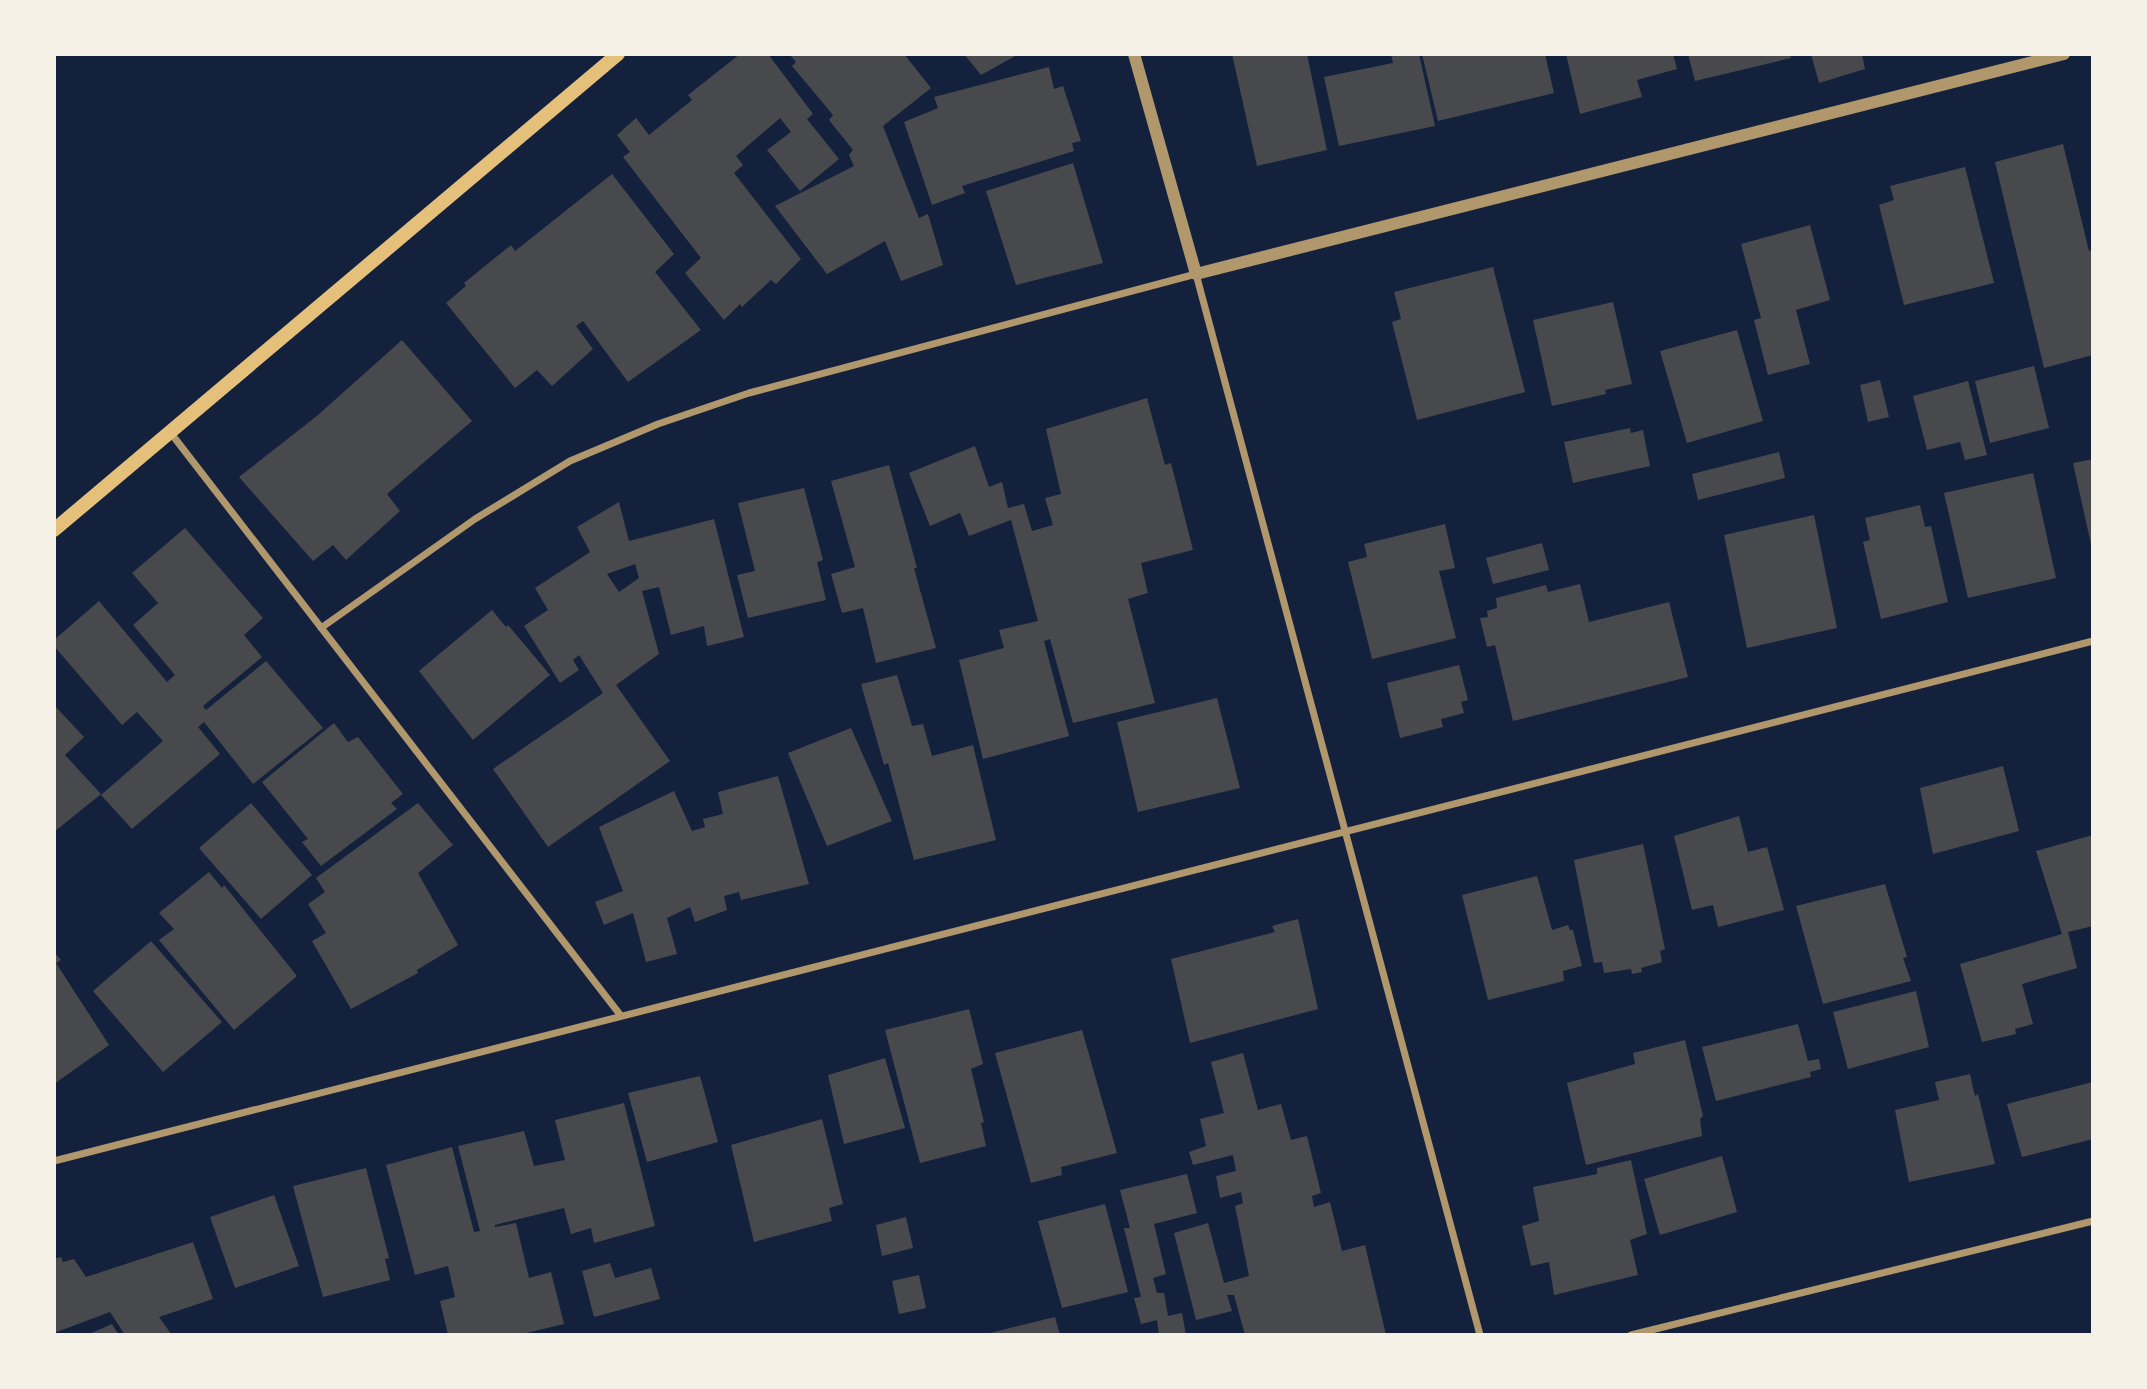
<svg xmlns="http://www.w3.org/2000/svg" width="2147" height="1389" font-family="Jost,sans-serif">
	<style>
		.building { fill: #48494c; fill-rule: evenodd }
		.lines { fill: none; stroke-linecap: round; stroke-linejoin: round }
		.minor { stroke: #b1986c; stroke-width: 7 }
		.tertiary { stroke: #b1986c; stroke-width: 12 }
		.secondary { stroke: #e5c07b; stroke-width: 14 }
	</style>
	<rect width="100%" height="100%" fill="#14213d"/>
	<path class="building" d="M 740,54 L 768,54 L 813,114 L 807,119 L 839,159 L 800,191 L 767,150 L 791,132 L 780,118 L 736,156 L 743,165 L 734,173 L 801,259 L 776,284 L 771,280 L 742,307 L 740,304 L 724,320 L 685,273 L 701,258 L 623,157 L 630,152 L 617,135 L 636,118 L 649,135 L 692,100 L 688,95 Z
		M 789,54 L 904,54 L 931,88 L 883,126 L 919,218 L 928,214 L 943,265 L 901,281 L 885,241 L 827,274 L 775,206 L 854,166 L 849,155 L 853,150 L 829,120 L 833,115 L 792,66 L 796,62 Z
		M 964,54 L 1019,54 L 981,75 Z
		M 1232,54 L 1307,54 L 1327,150 L 1257,166 Z
		M 1391,54 L 1419,54 L 1435,126 L 1339,146 L 1324,77 L 1393,63 Z
		M 1422,54 L 1545,54 L 1554,93 L 1438,121 Z
		M 1566,54 L 1673,54 L 1677,69 L 1637,80 L 1642,97 L 1580,114 Z
		M 1688,54 L 1790,54 L 1791,58 L 1695,81 Z
		M 1811,54 L 1862,54 L 1865,69 L 1819,83 Z
		M 1049,67 L 1054,89 L 1063,86 L 1081,141 L 1072,143 L 1074,151 L 962,186 L 965,193 L 932,205 L 904,122 L 938,108 L 934,97 Z
		M 2063,144 L 2089,251 L 2093,250 L 2093,355 L 2044,368 L 1995,162 Z
		M 1073,163 L 1103,263 L 1016,285 L 986,191 Z
		M 1965,167 L 1994,283 L 1904,305 L 1879,205 L 1894,200 L 1890,186 Z
		M 612,174 L 674,254 L 655,272 L 701,330 L 628,382 L 583,321 L 576,326 L 593,349 L 552,386 L 537,370 L 515,388 L 446,303 L 466,286 L 464,283 L 511,245 L 515,251 Z
		M 1810,225 L 1830,300 L 1796,310 L 1810,364 L 1768,375 L 1754,320 L 1761,318 L 1741,244 Z
		M 1493,267 L 1525,392 L 1417,420 L 1392,322 L 1401,319 L 1394,292 Z
		M 1613,302 L 1632,384 L 1605,390 L 1606,394 L 1552,406 L 1533,320 Z
		M 1737,330 L 1763,421 L 1687,443 L 1660,351 Z
		M 402,340 L 472,421 L 387,494 L 400,511 L 346,560 L 333,545 L 313,561 L 239,477 L 318,415 Z
		M 2034,366 L 2049,428 L 1990,443 L 1975,381 Z
		M 1880,380 L 1889,417 L 1868,422 L 1860,385 Z
		M 1968,381 L 1987,455 L 1965,460 L 1960,442 L 1927,450 L 1913,396 Z
		M 1147,398 L 1165,465 L 1171,463 L 1193,550 L 1141,563 L 1148,593 L 1128,599 L 1155,703 L 1073,723 L 1050,639 L 1044,641 L 1069,736 L 983,759 L 959,660 L 1004,648 L 999,630 L 1038,621 L 1011,520 L 969,536 L 960,513 L 930,526 L 909,473 L 975,446 L 989,487 L 1002,482 L 1008,508 L 1024,504 L 1032,531 L 1053,525 L 1045,498 L 1061,494 L 1046,429 Z
		M 1630,428 L 1631,433 L 1643,430 L 1650,466 L 1573,483 L 1564,442 Z
		M 1779,452 L 1785,478 L 1698,500 L 1692,474 Z
		M 2093,459 L 2093,549 L 2092,549 L 2073,463 Z
		M 889,465 L 917,568 L 914,568 L 936,648 L 876,663 L 863,608 L 842,613 L 831,574 L 855,567 L 831,481 Z
		M 2033,473 L 2056,578 L 1968,598 L 1944,493 Z
		M 804,488 L 823,560 L 817,562 L 826,600 L 748,618 L 737,575 L 755,571 L 738,503 Z
		M 619,502 L 629,541 L 714,519 L 744,637 L 707,646 L 704,626 L 671,635 L 659,587 L 642,591 L 659,654 L 616,685 L 670,761 L 548,847 L 493,769 L 603,693 L 579,655 L 573,660 L 579,670 L 560,683 L 524,626 L 548,610 L 535,588 L 590,552 L 577,527 ZM 635,564 L 639,578 L 619,592 L 607,574 Z
		M 1920,505 L 1925,527 L 1931,526 L 1948,602 L 1881,619 L 1863,542 L 1870,540 L 1865,518 Z
		M 1814,515 L 1837,628 L 1747,648 L 1724,535 Z
		M 1445,524 L 1455,568 L 1439,571 L 1456,638 L 1372,659 L 1348,562 L 1367,557 L 1364,544 Z
		M 185,528 L 263,618 L 244,635 L 262,657 L 203,706 L 206,710 L 266,661 L 323,728 L 253,784 L 204,722 L 198,727 L 220,754 L 132,829 L 101,795 L 163,741 L 137,712 L 122,725 L 54,646 L 54,640 L 99,601 L 167,682 L 175,675 L 133,625 L 158,603 L 132,573 Z
		M 1542,543 L 1549,570 L 1493,584 L 1486,558 Z
		M 1580,584 L 1589,622 L 1669,602 L 1688,677 L 1513,721 L 1495,645 L 1487,647 L 1480,618 L 1488,617 L 1487,611 L 1497,608 L 1496,598 L 1546,585 L 1548,592 Z
		M 492,610 L 506,627 L 508,625 L 550,675 L 473,740 L 419,671 Z
		M 1459,665 L 1468,700 L 1461,702 L 1464,713 L 1441,719 L 1443,727 L 1400,738 L 1387,683 Z
		M 897,675 L 912,726 L 923,724 L 932,756 L 973,745 L 996,840 L 914,860 L 888,763 L 884,765 L 861,684 Z
		M 1217,698 L 1240,788 L 1138,812 L 1117,722 Z
		M 54,705 L 84,737 L 65,755 L 101,794 L 54,832 Z
		M 334,723 L 348,742 L 358,737 L 403,794 L 391,803 L 397,809 L 321,866 L 302,842 L 308,839 L 262,782 Z
		M 851,728 L 892,821 L 827,846 L 788,753 Z
		M 2003,766 L 2019,831 L 1933,854 L 1920,788 Z
		M 778,776 L 809,884 L 741,900 L 739,892 L 724,896 L 727,910 L 695,922 L 690,907 L 667,918 L 677,954 L 646,962 L 633,913 L 604,925 L 595,902 L 623,891 L 599,827 L 674,791 L 692,831 L 705,827 L 703,819 L 723,814 L 718,792 Z
		M 251,803 L 312,875 L 261,919 L 199,848 Z
		M 418,803 L 453,845 L 418,873 L 458,945 L 417,970 L 418,973 L 351,1009 L 312,941 L 326,933 L 308,904 L 325,892 L 316,878 Z
		M 1739,816 L 1748,852 L 1767,847 L 1784,910 L 1718,927 L 1713,905 L 1692,910 L 1674,836 Z
		M 2093,835 L 2093,926 L 2068,932 L 2077,968 L 2022,984 L 2033,1024 L 2015,1029 L 2016,1034 L 1982,1042 L 1960,964 L 2062,934 L 2036,851 Z
		M 1643,844 L 1665,949 L 1660,951 L 1662,962 L 1641,968 L 1642,972 L 1632,974 L 1631,969 L 1604,973 L 1602,962 L 1594,963 L 1574,860 Z
		M 209,872 L 222,888 L 224,885 L 297,976 L 234,1030 L 159,940 L 174,929 L 159,913 Z
		M 1537,876 L 1552,930 L 1568,925 L 1570,930 L 1573,930 L 1582,966 L 1563,971 L 1564,981 L 1488,1000 L 1462,895 Z
		M 1885,884 L 1907,957 L 1903,958 L 1911,981 L 1823,1004 L 1796,906 Z
		M 1298,919 L 1318,1009 L 1190,1043 L 1171,959 L 1275,932 L 1272,926 Z
		M 151,941 L 222,1022 L 163,1072 L 93,991 Z
		M 54,952 L 61,960 L 56,963 L 109,1045 L 54,1084 Z
		M 1916,991 L 1929,1047 L 1848,1069 L 1833,1012 Z
		M 969,1009 L 983,1064 L 971,1069 L 984,1122 L 981,1123 L 986,1146 L 920,1163 L 885,1030 Z
		M 1798,1024 L 1808,1061 L 1819,1059 L 1821,1069 L 1810,1072 L 1811,1077 L 1716,1101 L 1702,1047 Z
		M 1082,1030 L 1117,1153 L 1061,1167 L 1062,1175 L 1031,1183 L 995,1053 Z
		M 1685,1040 L 1703,1116 L 1700,1119 L 1702,1136 L 1586,1165 L 1567,1083 L 1635,1064 L 1633,1053 Z
		M 1243,1053 L 1258,1110 L 1281,1104 L 1291,1140 L 1307,1136 L 1321,1193 L 1312,1196 L 1314,1207 L 1330,1202 L 1342,1251 L 1365,1245 L 1386,1335 L 1245,1335 L 1234,1295 L 1227,1295 L 1232,1311 L 1196,1320 L 1174,1233 L 1208,1223 L 1224,1283 L 1249,1276 L 1235,1206 L 1243,1203 L 1241,1192 L 1220,1198 L 1216,1176 L 1236,1171 L 1233,1155 L 1193,1165 L 1189,1152 L 1206,1146 L 1200,1119 L 1224,1113 L 1211,1062 Z
		M 885,1058 L 905,1128 L 844,1144 L 828,1075 Z
		M 1970,1074 L 1975,1096 L 1978,1094 L 1995,1164 L 1909,1182 L 1895,1110 L 1939,1100 L 1935,1082 Z
		M 700,1076 L 718,1142 L 647,1162 L 628,1093 Z
		M 2093,1082 L 2093,1139 L 2022,1157 L 2007,1104 Z
		M 624,1103 L 655,1226 L 594,1243 L 591,1228 L 571,1234 L 564,1208 L 495,1225 L 495,1227 L 516,1223 L 529,1278 L 551,1272 L 564,1324 L 518,1335 L 448,1335 L 440,1301 L 455,1297 L 448,1266 L 415,1275 L 386,1165 L 452,1147 L 474,1232 L 480,1231 L 458,1146 L 524,1131 L 534,1166 L 565,1160 L 555,1120 Z
		M 822,1119 L 843,1204 L 829,1208 L 832,1221 L 754,1242 L 731,1145 Z
		M 1722,1156 L 1737,1212 L 1660,1235 L 1644,1179 Z
		M 1631,1160 L 1647,1234 L 1630,1240 L 1638,1275 L 1554,1295 L 1549,1262 L 1531,1266 L 1522,1226 L 1539,1221 L 1533,1187 L 1597,1174 L 1597,1168 Z
		M 366,1168 L 389,1258 L 385,1259 L 390,1280 L 323,1297 L 293,1186 Z
		M 1187,1174 L 1197,1213 L 1154,1224 L 1166,1274 L 1153,1278 L 1157,1293 L 1164,1293 L 1168,1316 L 1182,1313 L 1186,1335 L 1159,1335 L 1157,1320 L 1141,1324 L 1134,1298 L 1141,1297 L 1124,1228 L 1130,1228 L 1120,1190 Z
		M 274,1195 L 299,1266 L 235,1288 L 210,1217 Z
		M 1105,1204 L 1128,1292 L 1062,1308 L 1038,1221 Z
		M 906,1217 L 913,1248 L 882,1256 L 876,1225 Z
		M 193,1242 L 213,1299 L 159,1317 L 172,1335 L 125,1335 L 110,1312 L 54,1333 L 54,1259 L 61,1257 L 63,1262 L 74,1259 L 86,1277 Z
		M 610,1263 L 615,1278 L 651,1268 L 660,1299 L 594,1317 L 582,1271 Z
		M 919,1275 L 926,1308 L 899,1314 L 892,1281 Z
		M 1055,1317 L 1060,1335 L 986,1335 L 986,1334 Z
		M 112,1324 L 119,1335 L 87,1335 Z"/>
	<g class="lines">
		<path class="minor" d="M 170,432 L 621,1016
			M 321,628 L 475,519 L 570,461 L 658,424 L 749,393 L 1196,274 L 1480,1335
			M 54,1161 L 2093,641
			M 1631,1335 L 2093,1221"/>
		<path class="tertiary" d="M 1134,54 L 1196,274 L 2064,54"/>
		<path class="secondary" d="M 54,530 L 618,54"/>
	</g>
	<rect width="2147" height="1389" fill="none" stroke="#f6f1e7" stroke-width="112"/>
</svg>
